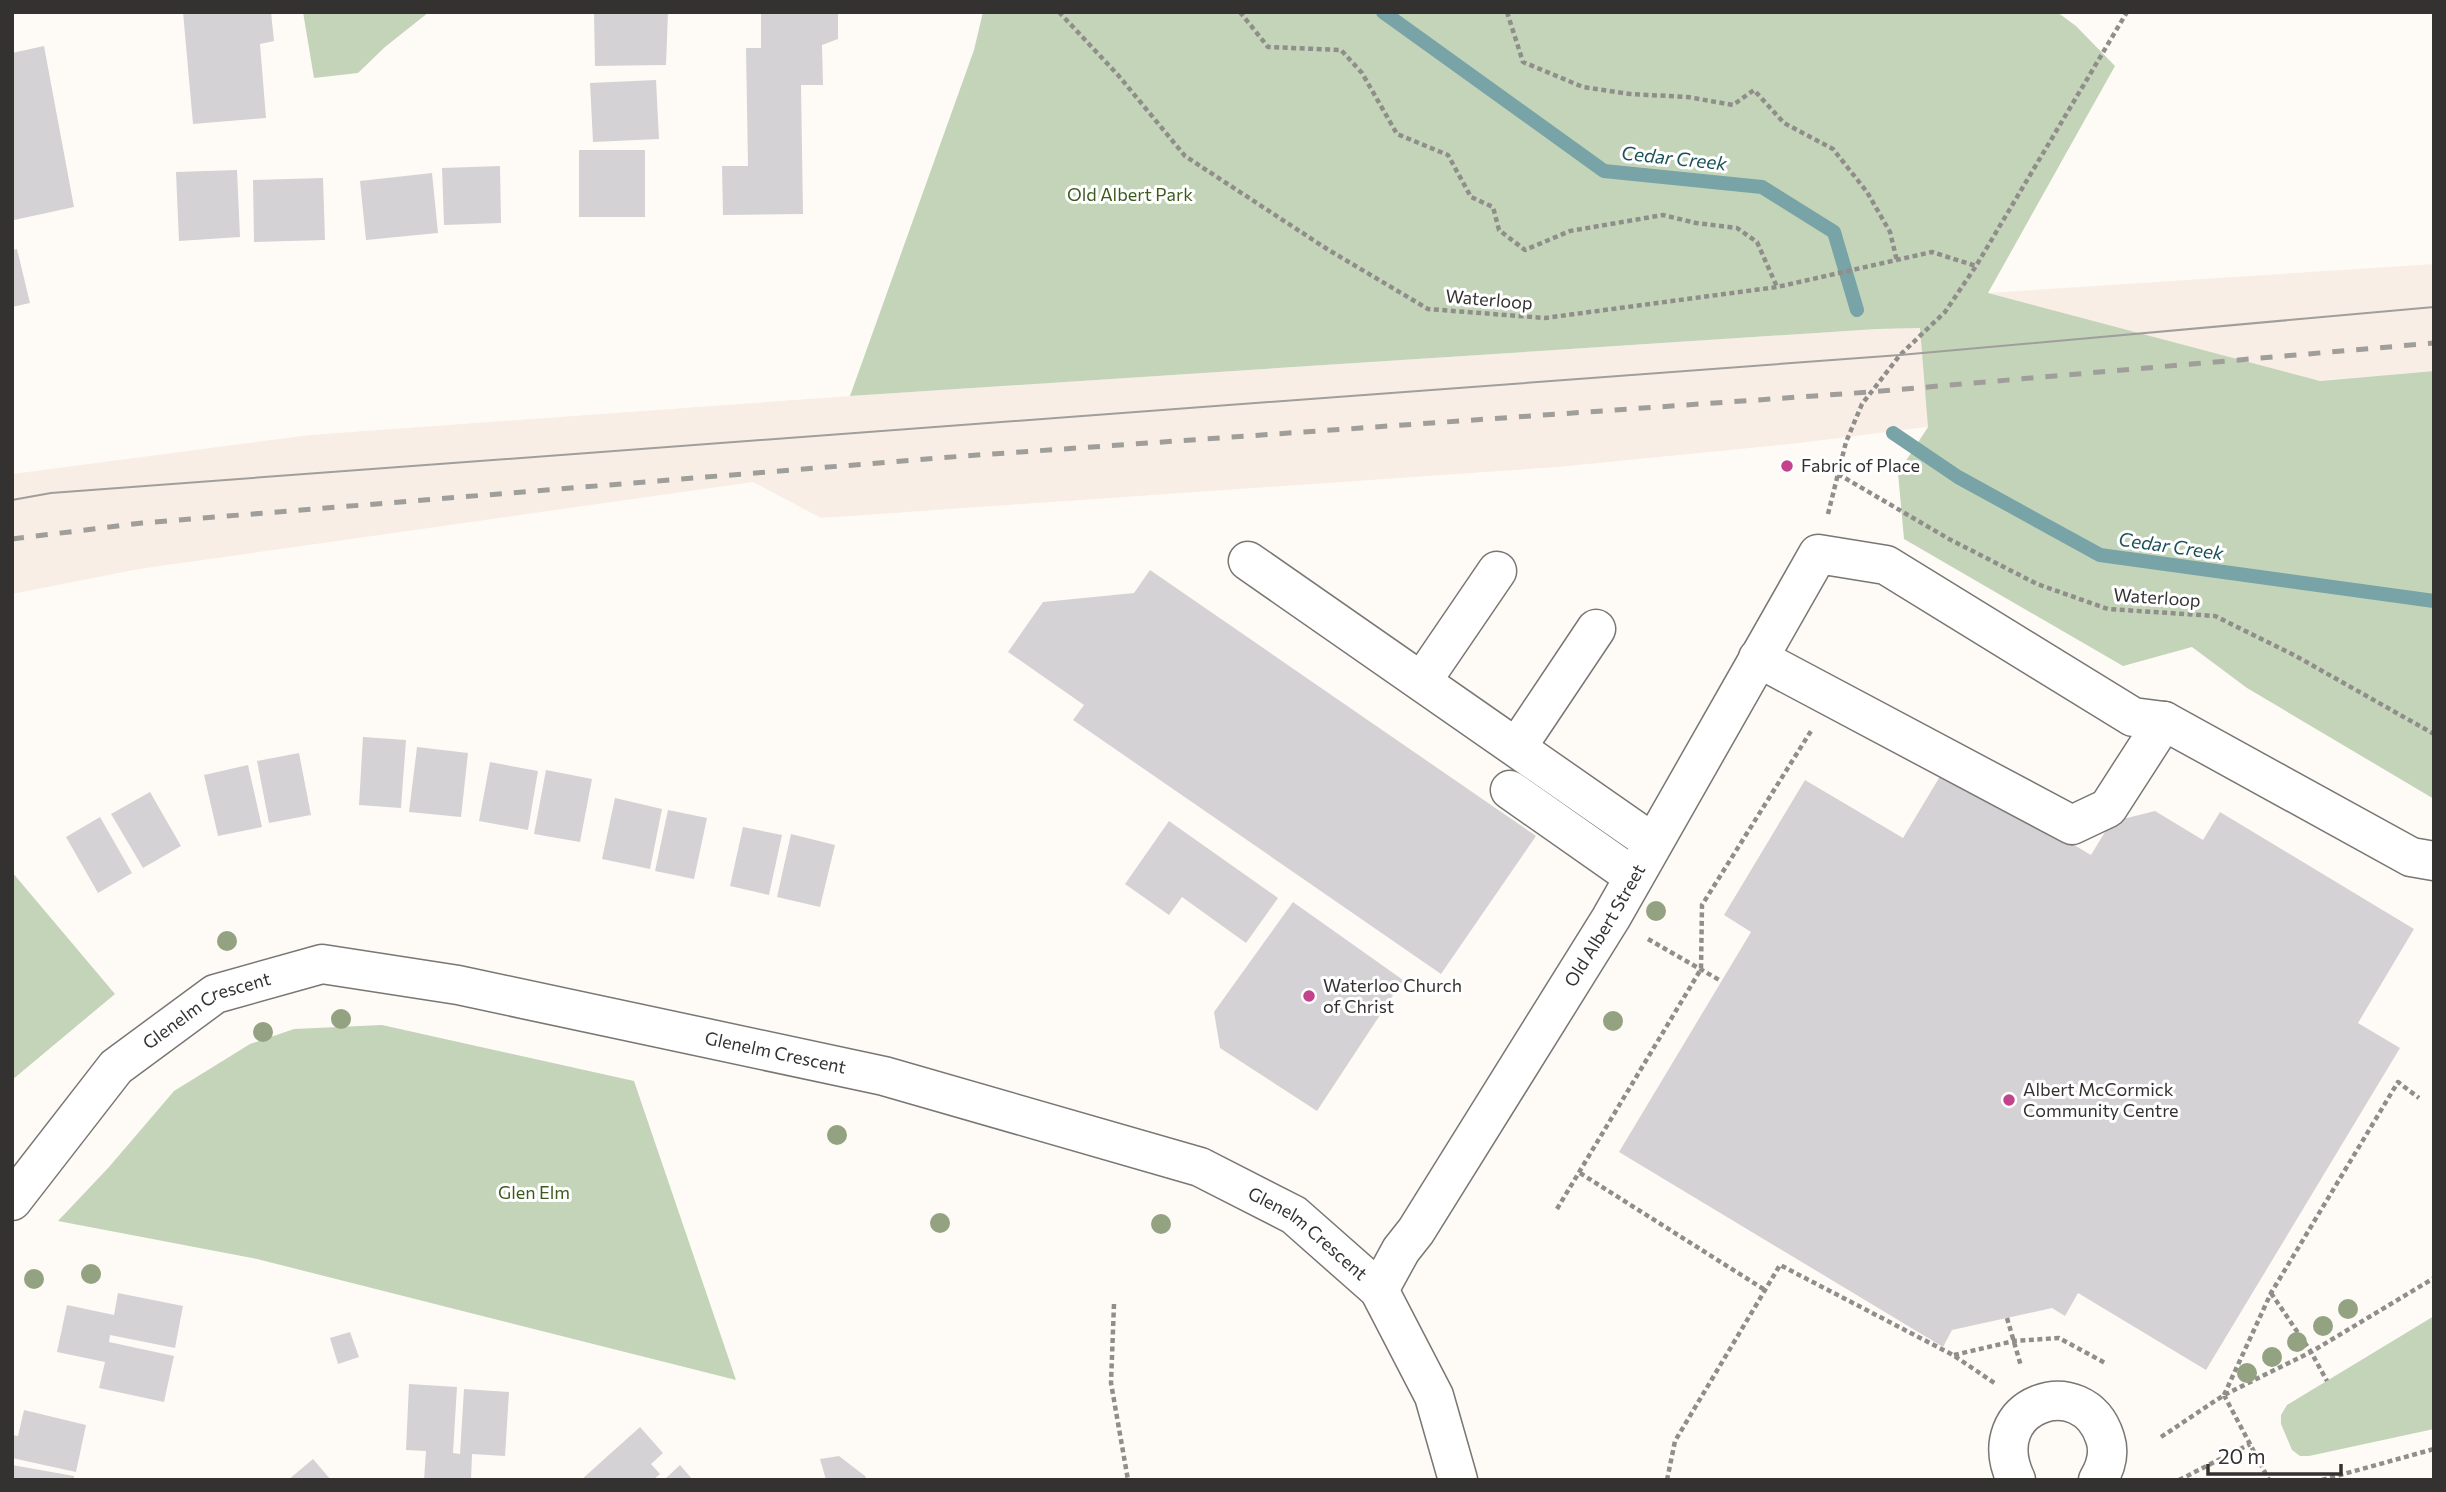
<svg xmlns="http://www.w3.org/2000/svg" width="2446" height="1492" font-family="Commissioner,sans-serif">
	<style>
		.built { fill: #f8eee5 }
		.green { fill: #c4d4b9 }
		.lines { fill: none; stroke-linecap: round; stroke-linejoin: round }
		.stream { stroke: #78a3a7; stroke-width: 14 }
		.building { fill: #d4d2d5 }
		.minor-casing { stroke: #797673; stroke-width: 41 }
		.path { stroke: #908e8b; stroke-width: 4.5; stroke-dasharray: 5 3.5; stroke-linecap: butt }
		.minor { stroke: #fff; stroke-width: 38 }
		.tram { stroke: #a09e9b; stroke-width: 2 }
		.rail { stroke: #a09e9b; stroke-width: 5; stroke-dasharray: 12 12; stroke-linecap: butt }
		.tree { fill: #93a280 }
		.poi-dot { fill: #c3428c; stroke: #fff; stroke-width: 2.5 }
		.labels { text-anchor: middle; stroke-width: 6; stroke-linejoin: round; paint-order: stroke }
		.park-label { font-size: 18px; fill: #3c5a1e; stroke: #fff }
		.street-label { font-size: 18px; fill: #343231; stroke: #fff }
		.poi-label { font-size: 18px; fill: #343231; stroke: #fff; text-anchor: start }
		.water-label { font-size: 19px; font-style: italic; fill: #1c5257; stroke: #fff }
	</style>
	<rect width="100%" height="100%" fill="#fefbf7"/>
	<path class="built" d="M 2434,264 L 2434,371 L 2246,387 L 1800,443 L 1558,467 L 821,518 L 753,482 L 139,569 L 12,594 L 12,474 L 310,435 L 850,396 L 1877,329 L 1920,328 L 1987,293 Z"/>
	<path class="green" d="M 303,12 L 429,12 L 385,47 L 358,73 L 314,78 Z
		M 983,12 L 2057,12 L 2076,26 L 2115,66 L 1988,293 L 2320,381 L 2434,371 L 2434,799 L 2247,688 L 2192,647 L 2123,666 L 1904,539 L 1898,473 L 1928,427 L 1920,328 L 1877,329 L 850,396 L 974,50 Z
		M 12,872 L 115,994 L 12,1080 Z
		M 382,1025 L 634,1081 L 736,1380 L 257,1259 L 58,1221 L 109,1167 L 174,1091 L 250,1044 L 294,1029 Z
		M 2434,1316 L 2434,1429 L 2309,1456 L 2300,1456 L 2292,1450 L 2281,1424 L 2281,1415 L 2287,1405 Z"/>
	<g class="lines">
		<path class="stream" d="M 1383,12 L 1604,171 L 1762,187 L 1834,232 L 1857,310
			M 1893,433 L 1958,477 L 2100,555 L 2434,601"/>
	</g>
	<path class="building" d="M 183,12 L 271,12 L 274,41 L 260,44 L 266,118 L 193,124 Z
		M 594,12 L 668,12 L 666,65 L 595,66 Z
		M 761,12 L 838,12 L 838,39 L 822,45 L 823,85 L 801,85 L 803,214 L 723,215 L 722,166 L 748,166 L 746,48 L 761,48 Z
		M 44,46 L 74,207 L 14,220 L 12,211 L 12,53 Z
		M 656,80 L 659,139 L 593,142 L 590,83 Z
		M 579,150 L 645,150 L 645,217 L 579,217 Z
		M 500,166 L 501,223 L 444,225 L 442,168 Z
		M 237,170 L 240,237 L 179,241 L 176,172 Z
		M 432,173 L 438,233 L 366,240 L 360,181 Z
		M 323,178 L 325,240 L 254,242 L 253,180 Z
		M 17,249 L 30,303 L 12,307 L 12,250 Z
		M 1150,570 L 1536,836 L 1441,974 L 1073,720 L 1084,705 L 1008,652 L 1043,602 L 1134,593 Z
		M 363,737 L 406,740 L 401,808 L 359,805 Z
		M 417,747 L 468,753 L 461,817 L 409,812 Z
		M 299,753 L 311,815 L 269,823 L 257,761 Z
		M 490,762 L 538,771 L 528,830 L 479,821 Z
		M 248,765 L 262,827 L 218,836 L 204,775 Z
		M 1945,768 L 2091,855 L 2111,822 L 2155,811 L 2203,840 L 2220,812 L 2414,929 L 2358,1023 L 2400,1048 L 2206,1370 L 2078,1293 L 2065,1316 L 2052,1308 L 1952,1330 L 1943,1347 L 1619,1152 L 1751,932 L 1724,915 L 1805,780 L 1903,838 Z
		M 546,770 L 592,779 L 580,842 L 534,834 Z
		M 150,792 L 181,846 L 143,868 L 111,814 Z
		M 615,798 L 662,809 L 650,869 L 602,859 Z
		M 668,810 L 707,818 L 694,879 L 655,871 Z
		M 100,817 L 132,873 L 98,893 L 66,837 Z
		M 1169,821 L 1278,898 L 1246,943 L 1182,897 L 1169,915 L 1125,884 Z
		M 743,827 L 782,835 L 769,895 L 730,886 Z
		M 791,834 L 835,845 L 820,907 L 777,897 Z
		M 1293,902 L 1403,980 L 1317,1111 L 1220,1048 L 1214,1012 Z
		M 118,1293 L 183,1306 L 175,1348 L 110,1335 L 109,1342 L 174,1356 L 164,1402 L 99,1388 L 105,1362 L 57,1352 L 67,1305 L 114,1315 Z
		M 350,1332 L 359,1357 L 338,1364 L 330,1338 Z
		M 409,1384 L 457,1387 L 453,1453 L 460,1454 L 464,1389 L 509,1392 L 505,1456 L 472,1454 L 471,1480 L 424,1480 L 426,1451 L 406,1450 Z
		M 24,1410 L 86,1425 L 76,1472 L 12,1458 L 12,1435 L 18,1436 Z
		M 640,1427 L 663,1453 L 651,1464 L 660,1474 L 653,1480 L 581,1480 Z
		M 839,1456 L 865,1476 L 867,1480 L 826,1480 L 820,1459 Z
		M 313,1459 L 331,1480 L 288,1480 Z
		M 12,1465 L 74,1476 L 74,1480 L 12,1480 Z
		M 680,1465 L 693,1480 L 664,1480 Z"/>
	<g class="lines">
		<g class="minor-casing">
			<g id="minor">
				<path d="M 1248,561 L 1653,843"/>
				<path d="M 1758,658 L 2072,825 L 2108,808 L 2164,721"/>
				<path d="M 1422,681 L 1497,571"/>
				<path d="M 1517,747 L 1596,629"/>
				<path d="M 1510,790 L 1634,877"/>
				<path id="s1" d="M 12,1201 L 116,1067 L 215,994 L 322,964 L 458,985 L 884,1076 L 1200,1167 L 1294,1215 L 1379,1290 L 1434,1396 L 1458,1480"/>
				<path id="s2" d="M 1379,1290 L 1401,1250 L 1416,1231 L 1611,918 L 1818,554 L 1886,565 L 2133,717 L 2164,721 L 2411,857 L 2434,861"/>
				<path d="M 2016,1480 C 1980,1404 2083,1369 2105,1438 C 2110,1453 2106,1467 2098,1480"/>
			</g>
		</g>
		<path class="path" d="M 1059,12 L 1118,75 L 1185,156 L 1327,249 L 1428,309 L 1545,318 L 1777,287 L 1932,252 L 1976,266
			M 1240,12 L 1268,47 L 1341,50 L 1362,73 L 1397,134 L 1448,155 L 1471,197 L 1493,207 L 1499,230 L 1525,250 L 1570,231 L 1663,215 L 1696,223 L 1737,228 L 1757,242 L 1777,287
			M 1507,12 L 1523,62 L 1583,87 L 1630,94 L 1688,97 L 1733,105 L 1754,90 L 1784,123 L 1833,149 L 1867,192 L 1890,232 L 1897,261
			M 1838,474 L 1949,539 L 2037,584 L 2108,609 L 2215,616 L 2294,655 L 2434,734
			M 1828,514 L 1846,442 L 1862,404 L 1900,355 L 1945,312 L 1976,266 L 2127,12
			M 1648,939 L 1721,981
			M 1580,1173 L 1765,1290
			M 1557,1209 L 1701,969 L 1702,905 L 1811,731
			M 2271,1293 L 2311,1352 L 2327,1381
			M 1114,1304 L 1111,1383 L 1128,1480
			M 2007,1318 L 2021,1366
			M 1954,1355 L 2014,1341 L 2059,1338 L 2107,1364
			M 2224,1395 L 2271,1293 L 2398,1082 L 2419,1098
			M 2224,1395 L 2269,1480
			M 2161,1437 L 2224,1395 L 2311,1352 L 2434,1278
			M 1667,1480 L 1675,1441 L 1780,1265 L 1953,1355 L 1996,1384
			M 2179,1480 L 2250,1444
			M 2322,1480 L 2434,1449"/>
		<use href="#minor" class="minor"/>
		<path class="tram" d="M 12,500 L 51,493 L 1900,355 L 2434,307"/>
		<path class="rail" d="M 12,539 L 142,523 L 964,456 L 1870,392 L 2434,343"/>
	</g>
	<g class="tree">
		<circle cx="1656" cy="911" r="10"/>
		<circle cx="227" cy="941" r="10"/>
		<circle cx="341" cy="1019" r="10"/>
		<circle cx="1613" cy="1021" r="10"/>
		<circle cx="263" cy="1032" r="10"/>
		<circle cx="837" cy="1135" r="10"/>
		<circle cx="940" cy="1223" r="10"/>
		<circle cx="1161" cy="1224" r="10"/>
		<circle cx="91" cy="1274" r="10"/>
		<circle cx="34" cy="1279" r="10"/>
		<circle cx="2348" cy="1309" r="10"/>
		<circle cx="2323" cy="1326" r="10"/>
		<circle cx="2297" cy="1342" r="10"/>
		<circle cx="2272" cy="1357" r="10"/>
		<circle cx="2247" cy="1373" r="10"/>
	</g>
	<g class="poi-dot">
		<circle cx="1787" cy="466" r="7"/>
		<circle cx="1309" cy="996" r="7"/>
		<circle cx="2009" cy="1100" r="7"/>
	</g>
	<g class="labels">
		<g class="park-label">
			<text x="1130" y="201">Old Albert Park</text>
			<text x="534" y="1199">Glen Elm</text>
		</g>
		<g class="street-label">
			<text transform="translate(1489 300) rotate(5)" y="6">Waterloop</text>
			<text transform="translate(2157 598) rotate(4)" y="6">Waterloop</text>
			<text dy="6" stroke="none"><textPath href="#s2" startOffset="429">Old Albert Street</textPath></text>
			<text dy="6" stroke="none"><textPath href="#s1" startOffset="278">Glenelm Crescent</textPath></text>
			<text dy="6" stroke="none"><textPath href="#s1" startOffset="866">Glenelm Crescent</textPath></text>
			<text dy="6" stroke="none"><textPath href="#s1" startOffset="1433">Glenelm Crescent</textPath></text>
		</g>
		<g class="poi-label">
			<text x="1801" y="472">Fabric of Place</text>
			<text x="1323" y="992">Waterloo Church<tspan x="1323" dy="21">of Christ</tspan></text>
			<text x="2023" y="1096">Albert McCormick<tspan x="2023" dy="21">Community Centre</tspan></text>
		</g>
		<g class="water-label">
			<text transform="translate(1674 158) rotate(6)" y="7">Cedar Creek</text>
			<text transform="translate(2171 546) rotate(8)" y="7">Cedar Creek</text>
		</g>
	</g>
	<rect width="2446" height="1492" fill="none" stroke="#343231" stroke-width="28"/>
	<path d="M2208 1464v10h133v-10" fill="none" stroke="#343231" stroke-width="3.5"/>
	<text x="2218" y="1464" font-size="21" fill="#343231" stroke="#ffffff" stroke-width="5" paint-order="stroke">20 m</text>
</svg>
